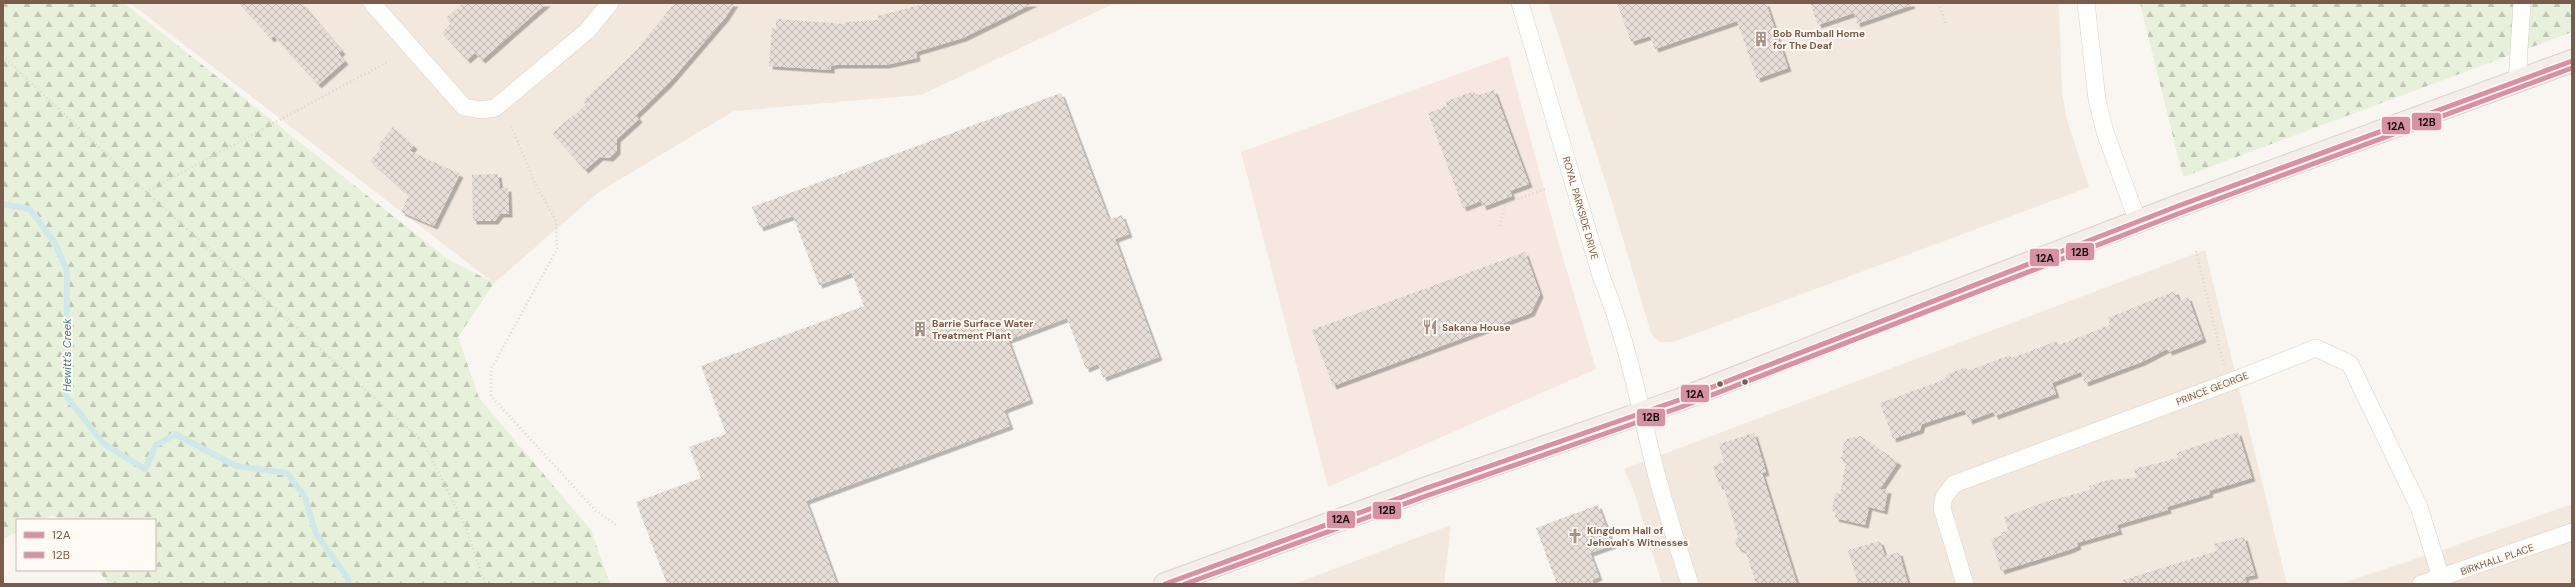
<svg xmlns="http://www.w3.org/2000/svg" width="2575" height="587" font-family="'DM Sans',sans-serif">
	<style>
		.residential { fill: #f2e8de }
		.commercial { fill: #f6e8e1 }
		.forest { fill: url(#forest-firs) }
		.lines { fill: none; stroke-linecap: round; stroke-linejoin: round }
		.stream { stroke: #d0e8ea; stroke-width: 6 }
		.building { fill: url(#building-cross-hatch); filter: url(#shadow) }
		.street-casing { stroke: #d7d1cb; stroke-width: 18 }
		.primary-casing { stroke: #dad1cc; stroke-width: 24 }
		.path { stroke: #dcd5d0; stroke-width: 2.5; stroke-dasharray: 1 3; stroke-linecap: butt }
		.street { stroke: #fefefd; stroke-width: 17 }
		.primary { stroke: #f3eee8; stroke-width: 22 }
		.bus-1-casing { stroke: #fffaf3; stroke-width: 8 }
		.bus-2-casing { stroke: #fffaf3; stroke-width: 8 }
		.bus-1 { stroke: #d890a2; stroke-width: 5 }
		.bus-2 { stroke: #d890a2; stroke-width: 5 }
		.bus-dot { fill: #7a5c4d; stroke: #fffaf3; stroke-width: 1.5 }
		.labels { text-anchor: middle; stroke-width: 4; stroke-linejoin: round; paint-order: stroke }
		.poi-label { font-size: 10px; font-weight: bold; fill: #7a5c4d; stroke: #fffaf3; text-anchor: start }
		.street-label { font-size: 10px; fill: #7a5c4d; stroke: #fffaf3 }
		.water-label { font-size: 11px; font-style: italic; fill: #437c86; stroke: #fffaf3 }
		.line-badge { stroke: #fffaf3; stroke-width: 1.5 }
		.pale-badge-label { font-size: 11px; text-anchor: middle; font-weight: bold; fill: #111 }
	</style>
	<defs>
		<pattern id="forest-firs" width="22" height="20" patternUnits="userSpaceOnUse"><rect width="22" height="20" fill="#e7f0db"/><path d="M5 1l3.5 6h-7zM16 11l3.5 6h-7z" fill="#c0c6b4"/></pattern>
		<pattern id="building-cross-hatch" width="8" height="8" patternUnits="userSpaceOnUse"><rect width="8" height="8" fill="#e6ded7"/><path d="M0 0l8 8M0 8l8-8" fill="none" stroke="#bfb7b1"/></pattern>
		<filter id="shadow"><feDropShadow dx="3.5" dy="3.5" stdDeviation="0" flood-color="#0004"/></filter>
	</defs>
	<rect width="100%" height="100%" fill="#f9f5f0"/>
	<path class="residential" d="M 130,3 L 1115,3 L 921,95 L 734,111 L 599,192 L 494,283 Z
		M 1548,3 L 2059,3 L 2062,93 L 2067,120 L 2089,187 L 1673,342 L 1659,342 L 1651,333 L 1611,199 Z
		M 2205,250 L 2287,584 L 1662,584 L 1633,488 L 1624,469 Z
		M 2572,504 L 2572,584 L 2340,584 L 2448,548 Z
		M 1451,525 L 1444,584 L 1294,584 Z"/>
	<path class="commercial" d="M 1508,56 L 1558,241 L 1596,369 L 1328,487 L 1241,152 Z"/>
	<path class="forest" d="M 3,3 L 124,3 L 446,258 L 494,283 L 458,337 L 479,398 L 591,530 L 610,584 L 109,584 L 98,570 L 155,570 L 155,520 L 57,520 L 53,515 L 42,520 L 17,520 L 17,532 L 3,539 Z
		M 2140,3 L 2572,3 L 2572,32 L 2183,177 Z"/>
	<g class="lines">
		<path class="stream" d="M 3,204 L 30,209 L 55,243 L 67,271 L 66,396 L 104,444 L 145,469 L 156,445 L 175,434 L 236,466 L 287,473 L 305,497 L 316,534 L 348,578 L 348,584"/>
	</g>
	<path class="building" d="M 239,3 L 302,3 L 342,51 L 339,54 L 345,61 L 318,85 L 274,36 L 271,39 Z
		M 463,3 L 547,3 L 482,60 L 475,53 L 467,60 L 442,33 L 451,23 L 446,18 Z
		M 675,3 L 735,3 L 725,18 L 669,83 L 636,115 L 639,119 L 617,139 L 617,151 L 610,158 L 600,157 L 585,170 L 552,133 L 586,105 L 583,101 L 634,53 Z
		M 928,3 L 1034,3 L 963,38 L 916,52 L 917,58 L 886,65 L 836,65 L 831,66 L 831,70 L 769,66 L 772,28 L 776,29 L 776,19 L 845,24 L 845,22 L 878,20 L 878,16 Z
		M 1617,3 L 1766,3 L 1788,68 L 1757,79 L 1737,21 L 1655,49 L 1650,36 L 1631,42 Z
		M 1810,3 L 1911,3 L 1912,5 L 1857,24 L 1854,13 L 1818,25 Z
		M 1494,90 L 1529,184 L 1510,191 L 1512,196 L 1483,207 L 1481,201 L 1463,208 L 1428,113 L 1447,106 L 1445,102 L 1474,91 L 1476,96 Z
		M 1061,93 L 1109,220 L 1122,215 L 1129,234 L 1115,239 L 1159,357 L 1103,378 L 1098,364 L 1086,369 L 1067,318 L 1008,340 L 1030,400 L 1004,410 L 1010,426 L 806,501 L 837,584 L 667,584 L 636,502 L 701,478 L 689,447 L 726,434 L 701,366 L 864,306 L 852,273 L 819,285 L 793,216 L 760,228 L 752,207 Z
		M 393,127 L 414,146 L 410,151 L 460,174 L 434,226 L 401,212 L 409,195 L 370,161 L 381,148 L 378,145 Z
		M 498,174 L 500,188 L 508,188 L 509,214 L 500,214 L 495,221 L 473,221 L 472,175 Z
		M 1525,252 L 1540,294 L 1531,313 L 1333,386 L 1312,330 Z
		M 2175,291 L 2179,301 L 2188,297 L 2203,339 L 2169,352 L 2167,349 L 2142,362 L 2085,383 L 2081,372 L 2052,383 L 2056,394 L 1995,416 L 1993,412 L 1969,421 L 1965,410 L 1922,424 L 1920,430 L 1893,439 L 1880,403 L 1938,382 L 1947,377 L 1946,375 L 1966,367 L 1968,371 L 2010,355 L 2012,358 L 2057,341 L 2059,345 L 2110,325 L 2108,318 Z
		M 2238,432 L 2252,478 L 2209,491 L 2210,494 L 2167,507 L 2168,510 L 2117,525 L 2119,531 L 2077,543 L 2078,546 L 2069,550 L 2001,571 L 1991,539 L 2002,535 L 2001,533 L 2008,530 L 2004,517 L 2048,501 L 2090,490 L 2089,486 L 2108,480 L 2137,478 L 2134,469 L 2178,458 L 2176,453 Z
		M 1754,433 L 1766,472 L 1762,473 L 1797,584 L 1756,584 L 1746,552 L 1737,547 L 1735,541 L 1738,537 L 1723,485 L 1719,486 L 1713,466 L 1724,462 L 1719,444 Z
		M 1861,436 L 1898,462 L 1880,489 L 1888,490 L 1884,511 L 1869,507 L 1865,525 L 1835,518 L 1836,512 L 1832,511 L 1835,493 L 1840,494 L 1846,463 L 1840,458 L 1843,454 L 1842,447 L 1847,439 Z
		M 1598,505 L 1613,545 L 1590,553 L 1599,577 L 1592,580 L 1594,584 L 1557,584 L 1536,528 Z
		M 2244,537 L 2255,575 L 2245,577 L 2247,584 L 2124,584 L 2123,580 L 2217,551 L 2214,544 Z
		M 1880,541 L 1885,556 L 1899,552 L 1908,584 L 1858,584 L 1848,550 Z"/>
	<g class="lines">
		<g class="street-casing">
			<path id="street" d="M 372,3 L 464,107 L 481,110 L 495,108 L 587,31 L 610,3
				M 1520,3 L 1601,276 C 1626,336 1638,399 1653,461 C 1663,502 1677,544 1690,584
				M 2086,3 L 2097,99 L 2105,132 L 2138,222
				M 2517,82 L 2522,3
				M 1965,584 L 1942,508 L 1944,497 L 1954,484 L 2235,380 L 2316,348 L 2350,364 L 2419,507 L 2441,578
				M 2421,584 L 2572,532"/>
		</g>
		<g class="primary-casing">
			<path id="primary" d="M 1165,584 L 1424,489 L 1679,400 L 1886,318 L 2178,206 L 2572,61"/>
		</g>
		<path class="path" d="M 1939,3 L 1946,24
			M 3,56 L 146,192 L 423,442 L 465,525 L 485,584
			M 511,126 L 535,183 L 556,221 L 557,249 L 491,369 L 491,396 L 596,511 L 618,526
			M 146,192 L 389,61
			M 1500,226 L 1505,204 L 1545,189
			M 2196,251 L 2224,366"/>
		<use href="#street" class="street"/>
		<use href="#primary" class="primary"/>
		<g class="bus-1-casing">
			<path id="bus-1" d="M 1165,584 L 1424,489 L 1679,400 L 2178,206 L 2572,61"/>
		</g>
		<g class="bus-2-casing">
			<path id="bus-2" d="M 1185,584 L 1426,496 L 1681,407 L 2180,213 L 2572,68"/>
		</g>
		<use href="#bus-1" class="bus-1"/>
		<use href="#bus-2" class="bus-2"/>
	</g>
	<defs>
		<g id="building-bare" transform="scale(1.2)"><path d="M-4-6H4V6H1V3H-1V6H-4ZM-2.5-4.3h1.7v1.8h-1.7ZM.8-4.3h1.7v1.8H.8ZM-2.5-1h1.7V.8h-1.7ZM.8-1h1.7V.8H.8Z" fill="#a69286" stroke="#fffaf3" stroke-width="2.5" paint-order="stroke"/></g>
		<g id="restaurant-bare" transform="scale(1.2)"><path d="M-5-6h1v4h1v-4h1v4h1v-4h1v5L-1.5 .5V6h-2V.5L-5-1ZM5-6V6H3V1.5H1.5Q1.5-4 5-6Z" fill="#a69286" stroke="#fffaf3" stroke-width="2.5" paint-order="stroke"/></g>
		<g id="church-bare" transform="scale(1.2)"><path d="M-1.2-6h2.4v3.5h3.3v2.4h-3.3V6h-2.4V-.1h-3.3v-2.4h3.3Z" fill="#a69286" stroke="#fffaf3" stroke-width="2.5" paint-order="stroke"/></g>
	</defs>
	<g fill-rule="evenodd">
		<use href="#building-bare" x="1761" y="39"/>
		<use href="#restaurant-bare" x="1430" y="327"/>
		<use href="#building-bare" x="920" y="329"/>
		<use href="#church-bare" x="1575" y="536"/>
	</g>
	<g class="bus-dot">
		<circle cx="1745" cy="382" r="3.5"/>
		<circle cx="1720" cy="384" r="3.5"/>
	</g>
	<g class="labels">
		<g class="poi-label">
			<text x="1773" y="37">Bob Rumball Home<tspan x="1773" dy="12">for The Deaf</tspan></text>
			<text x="932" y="327">Barrie Surface Water<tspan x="932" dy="12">Treatment Plant</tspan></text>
			<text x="1442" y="331">Sakana House</text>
			<text x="1587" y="534">Kingdom Hall of<tspan x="1587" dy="12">Jehovah's Witnesses</tspan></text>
		</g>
		<g class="street-label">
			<text transform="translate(1581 208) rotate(74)" y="4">ROYAL PARKSIDE DRIVE</text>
			<text transform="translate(2212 388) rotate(-21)" y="4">PRINCE GEORGE</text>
			<text transform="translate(2497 559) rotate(-19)" y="4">BIRKHALL PLACE</text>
		</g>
		<g class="water-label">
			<text transform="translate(67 355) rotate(-90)" y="4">Hewitt's Creek</text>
		</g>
	</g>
	<g class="line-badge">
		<rect x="2411" y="112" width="31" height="19" rx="4" fill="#d890a2"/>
		<rect x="2381" y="116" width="30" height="19" rx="4" fill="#d890a2"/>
		<rect x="2065" y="242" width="30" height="19" rx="4" fill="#d890a2"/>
		<rect x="2029" y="248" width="31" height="19" rx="4" fill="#d890a2"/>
		<rect x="1680" y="384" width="30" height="19" rx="4" fill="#d890a2"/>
		<rect x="1636" y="408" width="30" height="19" rx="4" fill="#d890a2"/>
		<rect x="1372" y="501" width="30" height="19" rx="4" fill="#d890a2"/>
		<rect x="1326" y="510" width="30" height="19" rx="4" fill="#d890a2"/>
	</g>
	<g class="pale-badge-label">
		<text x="2427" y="126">12B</text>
		<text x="2396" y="130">12A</text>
		<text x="2080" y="256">12B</text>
		<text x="2045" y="262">12A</text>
		<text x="1695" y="398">12A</text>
		<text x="1651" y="421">12B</text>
		<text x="1387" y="514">12B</text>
		<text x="1341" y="523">12A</text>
	</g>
	<rect width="2575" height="587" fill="none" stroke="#7a5c4d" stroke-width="8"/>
	<rect x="16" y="519" width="140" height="52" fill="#fffaf3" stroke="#cabbb1"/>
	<rect x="24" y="532" width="20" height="6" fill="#d890a2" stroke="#cabbb1"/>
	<text x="52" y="539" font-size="12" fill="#7a5c4d">12A</text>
	<rect x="24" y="552" width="20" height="6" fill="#d890a2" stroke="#cabbb1"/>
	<text x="52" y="559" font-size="12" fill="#7a5c4d">12B</text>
</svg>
